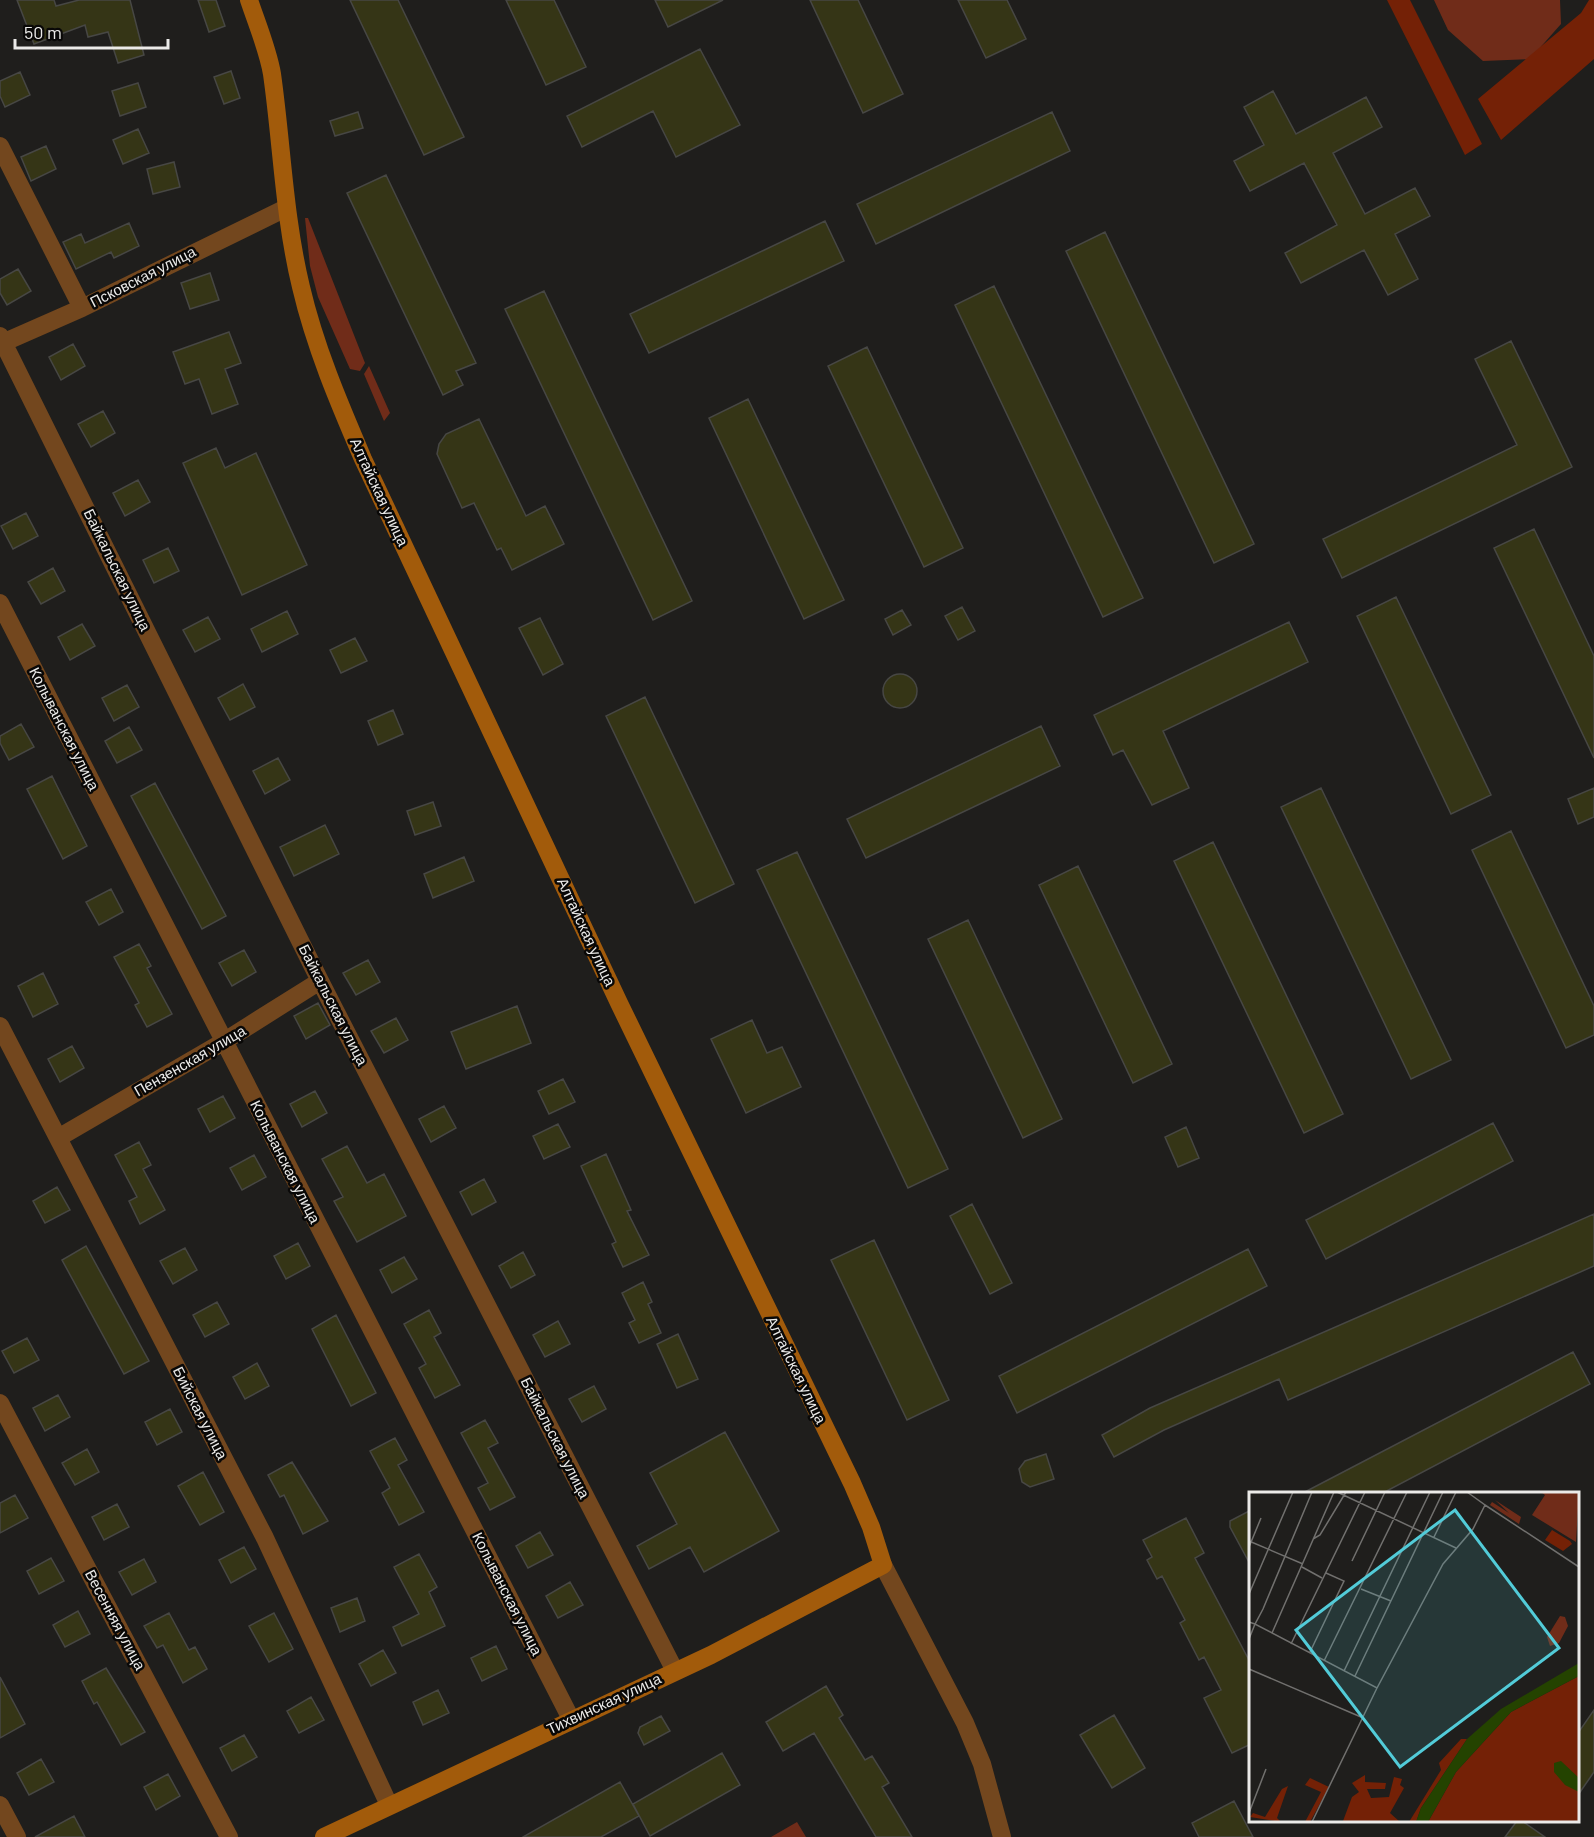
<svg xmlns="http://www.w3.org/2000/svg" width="1594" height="1837" font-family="Barlow,sans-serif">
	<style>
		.green { fill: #702c19 }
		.forest { fill: #742106 }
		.building { fill: #353516; stroke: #474744; stroke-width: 1.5 }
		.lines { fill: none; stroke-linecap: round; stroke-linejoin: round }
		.minor { stroke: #73471e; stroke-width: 18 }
		.tertiary { stroke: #73471e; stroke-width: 18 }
		.secondary { stroke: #a25b0b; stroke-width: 18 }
		.labels { text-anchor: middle; stroke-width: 5; stroke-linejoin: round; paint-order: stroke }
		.street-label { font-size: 15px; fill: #ebeae8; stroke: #090807 }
		.inset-road { fill: none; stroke: #71706e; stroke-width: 1.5 }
		.view { fill: #52cbd8; fill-opacity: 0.15; stroke: #52cbd8; stroke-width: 3 }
		.inset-edge { fill: none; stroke: #ebeae8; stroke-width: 3 }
	</style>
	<rect width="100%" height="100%" fill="#1f1e1c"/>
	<path class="green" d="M 1434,0 L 1560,0 L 1561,24 L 1530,59 L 1483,61 L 1448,30 Z
		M 305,218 L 308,218 L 365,363 L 360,371 L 350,369 L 318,297 L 310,266 Z
		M 369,366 L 390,413 L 384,421 L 364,374 Z
		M 797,1822 L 806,1837 L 771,1837 Z"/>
	<path class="forest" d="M 1387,0 L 1410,0 L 1482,144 L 1465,155 Z
		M 1589,0 L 1594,0 L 1594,59 L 1501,140 L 1478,99 L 1581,13 Z"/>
	<path class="building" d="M 17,0 L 54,0 L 56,6 L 79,0 L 130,0 L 144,55 L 118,63 L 108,32 L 88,37 L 85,25 L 34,44 Z
		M 198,0 L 216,0 L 225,26 L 209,32 Z
		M 350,0 L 398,0 L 464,137 L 424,155 Z
		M 506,0 L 554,0 L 586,67 L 546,85 Z
		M 655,0 L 723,0 L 668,27 Z
		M 810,0 L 858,0 L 903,94 L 863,113 Z
		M 958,0 L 1007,0 L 1026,39 L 986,58 Z
		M 700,49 L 740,125 L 676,157 L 653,111 L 582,147 L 567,116 Z
		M 231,71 L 240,98 L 224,104 L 214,77 Z
		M 20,72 L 30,95 L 5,107 L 0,96 L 0,81 Z
		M 138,83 L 146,107 L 120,116 L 112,91 Z
		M 1273,91 L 1296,134 L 1366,97 L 1382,127 L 1333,153 L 1365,214 L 1415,188 L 1430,216 L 1395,234 L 1418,279 L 1388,295 L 1364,250 L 1301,283 L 1285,253 L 1337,225 L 1304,163 L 1250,191 L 1234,161 L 1264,145 L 1244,107 Z
		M 358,112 L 363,128 L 335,136 L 330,121 Z
		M 1052,112 L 1070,151 L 876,244 L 857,204 Z
		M 138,129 L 149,153 L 123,164 L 113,140 Z
		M 46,146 L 56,169 L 31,181 L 21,157 Z
		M 174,162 L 180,187 L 153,194 L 147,169 Z
		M 386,175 L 476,363 L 456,371 L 463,385 L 443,395 L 347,193 Z
		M 825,221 L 844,261 L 649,353 L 630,314 Z
		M 129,223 L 139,246 L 114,258 L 111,252 L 76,269 L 63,242 L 81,234 L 85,243 Z
		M 1105,232 L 1254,544 L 1214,563 L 1066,251 Z
		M 18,269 L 31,291 L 7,305 L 0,293 L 0,279 Z
		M 210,273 L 219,300 L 190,309 L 181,283 Z
		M 994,286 L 1143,598 L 1103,617 L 955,305 Z
		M 544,291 L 692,601 L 653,620 L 505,309 Z
		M 229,332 L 241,363 L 225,369 L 238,404 L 212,414 L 199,379 L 185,384 L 173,352 Z
		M 1511,341 L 1572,467 L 1342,578 L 1323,539 L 1517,445 L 1475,359 Z
		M 73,344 L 85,366 L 61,380 L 49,357 Z
		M 867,347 L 963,548 L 924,567 L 828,366 Z
		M 748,399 L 844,600 L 804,619 L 709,418 Z
		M 103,411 L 115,433 L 91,447 L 78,424 Z
		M 479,419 L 526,516 L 545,506 L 564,544 L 512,570 L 501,548 L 497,550 L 474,503 L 462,508 L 437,454 L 439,444 L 446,434 Z
		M 216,448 L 225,468 L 256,453 L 307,565 L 242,595 L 183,463 Z
		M 138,480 L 150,502 L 125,516 L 113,493 Z
		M 26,513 L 38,536 L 13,549 L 1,526 Z
		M 1534,529 L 1594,656 L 1594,758 L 1494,548 Z
		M 168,548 L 179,571 L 154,583 L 143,560 Z
		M 53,568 L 65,591 L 41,604 L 28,582 Z
		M 1396,597 L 1491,795 L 1451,814 L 1357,616 Z
		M 962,607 L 975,631 L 958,640 L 945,616 Z
		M 902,610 L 911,625 L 893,635 L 885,619 Z
		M 287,611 L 298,634 L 262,652 L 251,629 Z
		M 208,617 L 220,639 L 195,652 L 183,630 Z
		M 540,618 L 563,664 L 543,675 L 519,628 Z
		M 1289,622 L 1308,662 L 1163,731 L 1189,788 L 1152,805 L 1123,750 L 1113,755 L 1094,715 Z
		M 82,624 L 95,646 L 70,660 L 58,637 Z
		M 355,638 L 367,661 L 341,673 L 330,650 Z
		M883 691a17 17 0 1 1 34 0a17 17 0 1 1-34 0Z
		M 243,684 L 255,707 L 230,720 L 218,698 Z
		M 127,685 L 139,707 L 114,721 L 102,698 Z
		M 645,697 L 734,884 L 695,903 L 606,716 Z
		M 393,710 L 403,734 L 378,745 L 368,721 Z
		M 21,724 L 34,747 L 9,760 L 0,743 L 0,736 Z
		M 1041,726 L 1060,766 L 866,858 L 847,819 Z
		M 129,727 L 142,750 L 117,763 L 105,741 Z
		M 278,758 L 290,780 L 265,794 L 253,771 Z
		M 52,776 L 87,846 L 63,859 L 27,789 Z
		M 155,783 L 226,916 L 202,929 L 131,796 Z
		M 1321,788 L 1451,1060 L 1411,1079 L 1281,807 Z
		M 1594,788 L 1594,817 L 1578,824 L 1568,799 Z
		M 433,802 L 441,826 L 415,835 L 407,811 Z
		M 325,825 L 339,854 L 294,876 L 280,847 Z
		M 1511,831 L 1594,1006 L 1594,1035 L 1566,1048 L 1472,850 Z
		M 1213,842 L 1343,1114 L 1304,1133 L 1174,861 Z
		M 797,852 L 948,1169 L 908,1188 L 757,870 Z
		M 464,857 L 474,881 L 433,898 L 424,874 Z
		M 1078,866 L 1172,1064 L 1133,1083 L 1039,885 Z
		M 111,889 L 123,912 L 99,925 L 86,902 Z
		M 968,920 L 1062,1119 L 1023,1138 L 928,939 Z
		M 139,944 L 151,966 L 147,968 L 172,1014 L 147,1027 L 135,1005 L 139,1003 L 114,957 Z
		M 244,950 L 256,972 L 232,986 L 219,963 Z
		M 368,960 L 380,982 L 356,995 L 343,973 Z
		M 43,973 L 58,1004 L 33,1017 L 18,986 Z
		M 318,1003 L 330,1025 L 306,1039 L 294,1016 Z
		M 517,1006 L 531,1043 L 466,1069 L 451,1032 Z
		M 396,1018 L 408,1040 L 384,1053 L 371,1031 Z
		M 752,1020 L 767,1053 L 782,1047 L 801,1087 L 746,1113 L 711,1039 Z
		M 72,1046 L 84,1068 L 60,1082 L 48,1059 Z
		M 563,1079 L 575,1102 L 549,1114 L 538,1091 Z
		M 315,1091 L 327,1113 L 302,1127 L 290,1104 Z
		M 223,1096 L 235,1118 L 210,1132 L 198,1109 Z
		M 444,1106 L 456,1128 L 431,1142 L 419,1119 Z
		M 1493,1123 L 1513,1161 L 1326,1259 L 1306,1220 Z
		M 558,1124 L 570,1147 L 544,1159 L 533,1136 Z
		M 1186,1127 L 1199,1158 L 1178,1167 L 1165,1137 Z
		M 139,1142 L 151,1165 L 143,1169 L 165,1210 L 140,1224 L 129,1201 L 137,1197 L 115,1155 Z
		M 347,1146 L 367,1183 L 384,1174 L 406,1216 L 357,1242 L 334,1201 L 343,1197 L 322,1159 Z
		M 606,1154 L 631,1210 L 627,1211 L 649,1255 L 623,1267 L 612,1244 L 616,1242 L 581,1166 Z
		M 254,1155 L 266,1177 L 242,1190 L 230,1168 Z
		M 484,1179 L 496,1202 L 472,1215 L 460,1192 Z
		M 57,1187 L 70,1210 L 45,1223 L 33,1201 Z
		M 972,1204 L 1012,1283 L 990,1294 L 950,1216 Z
		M 1594,1214 L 1594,1266 L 1288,1400 L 1279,1379 L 1164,1430 L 1114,1457 L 1102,1435 L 1150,1408 Z
		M 874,1240 L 949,1400 L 907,1420 L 831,1260 Z
		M 298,1243 L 310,1266 L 286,1279 L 274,1256 Z
		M 86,1246 L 149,1361 L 124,1374 L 62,1260 Z
		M 185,1248 L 197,1270 L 173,1284 L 160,1261 Z
		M 1248,1249 L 1267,1286 L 1017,1413 L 999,1376 Z
		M 523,1252 L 535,1275 L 511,1288 L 499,1266 Z
		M 404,1257 L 417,1279 L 392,1293 L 380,1270 Z
		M 643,1282 L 652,1302 L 648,1304 L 661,1333 L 639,1343 L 629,1323 L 635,1320 L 622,1293 Z
		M 217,1302 L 229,1324 L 205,1337 L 193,1315 Z
		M 429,1310 L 441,1333 L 434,1337 L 460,1385 L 435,1398 L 419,1368 L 426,1364 L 404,1324 Z
		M 336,1315 L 376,1393 L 351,1406 L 312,1329 Z
		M 558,1321 L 570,1344 L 545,1357 L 533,1335 Z
		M 678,1334 L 698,1379 L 677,1388 L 657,1344 Z
		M 27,1338 L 39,1360 L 14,1373 L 2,1351 Z
		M 1573,1352 L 1590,1384 L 1381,1494 L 1301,1494 Z
		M 257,1363 L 269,1386 L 245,1399 L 233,1377 Z
		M 594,1386 L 606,1409 L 582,1422 L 569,1399 Z
		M 58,1395 L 70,1417 L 45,1431 L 33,1408 Z
		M 170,1409 L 182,1432 L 157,1445 L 145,1422 Z
		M 485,1420 L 498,1443 L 488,1448 L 515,1497 L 490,1510 L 478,1488 L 488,1483 L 461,1433 Z
		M 725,1432 L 779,1531 L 704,1572 L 690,1547 L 649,1569 L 637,1546 L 677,1524 L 650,1473 Z
		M 395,1438 L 407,1460 L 398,1465 L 424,1512 L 399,1525 L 382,1493 L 390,1488 L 370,1451 Z
		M 87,1449 L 99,1472 L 75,1485 L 62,1463 Z
		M 1046,1454 L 1054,1479 L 1030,1487 L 1022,1482 L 1019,1469 L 1025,1461 Z
		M 292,1462 L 328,1521 L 303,1534 L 284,1495 L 280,1497 L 268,1475 Z
		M 203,1472 L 224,1512 L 200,1525 L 178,1486 Z
		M 15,1495 L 28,1518 L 0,1533 L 0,1503 Z
		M 117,1504 L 129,1527 L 104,1540 L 92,1517 Z
		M 1251,1510 L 1251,1566 L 1230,1527 L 1230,1521 Z
		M 1186,1518 L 1204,1553 L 1195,1558 L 1251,1664 L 1251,1744 L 1232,1753 L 1204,1698 L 1221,1690 L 1204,1657 L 1199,1660 L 1180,1623 L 1185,1620 L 1162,1576 L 1157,1579 L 1147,1560 L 1152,1557 L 1143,1540 Z
		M 540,1532 L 553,1555 L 528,1568 L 516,1546 Z
		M 244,1547 L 256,1569 L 231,1583 L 219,1560 Z
		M 419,1554 L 437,1587 L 429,1592 L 445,1626 L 402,1646 L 393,1627 L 419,1614 L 394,1567 Z
		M 51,1558 L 64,1581 L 39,1594 L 27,1571 Z
		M 144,1559 L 156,1582 L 132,1595 L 119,1572 Z
		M 570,1582 L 583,1605 L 558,1618 L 546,1596 Z
		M 357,1598 L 365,1621 L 340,1632 L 331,1608 Z
		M 78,1611 L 90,1634 L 65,1647 L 53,1625 Z
		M 169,1613 L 189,1650 L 195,1647 L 207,1669 L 183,1683 L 163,1645 L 157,1648 L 144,1626 Z
		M 274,1613 L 293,1649 L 269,1662 L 249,1626 Z
		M 496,1646 L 507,1669 L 482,1681 L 471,1658 Z
		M 383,1650 L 396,1673 L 371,1686 L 359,1664 Z
		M 106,1668 L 145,1732 L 121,1745 L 97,1702 L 94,1704 L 82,1681 Z
		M 0,1677 L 25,1724 L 0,1738 Z
		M 826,1686 L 843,1715 L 839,1718 L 865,1760 L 872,1756 L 889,1783 L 882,1787 L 912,1837 L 876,1837 L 814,1733 L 783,1751 L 766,1722 Z
		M 438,1690 L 449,1713 L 423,1725 L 413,1702 Z
		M 311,1697 L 324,1720 L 299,1733 L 287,1711 Z
		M 1594,1710 L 1594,1772 L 1578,1795 L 1578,1733 Z
		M 1114,1715 L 1145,1768 L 1112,1788 L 1080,1735 Z
		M 661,1716 L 670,1731 L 644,1745 L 638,1733 L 640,1727 Z
		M 244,1735 L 257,1757 L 232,1771 L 220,1748 Z
		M 722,1753 L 740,1785 L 650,1836 L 633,1804 Z
		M 41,1759 L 54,1782 L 29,1795 L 17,1773 Z
		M 168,1774 L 180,1796 L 156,1810 L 144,1787 Z
		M 620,1782 L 639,1816 L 601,1837 L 523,1837 Z
		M 1234,1801 L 1253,1837 L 1199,1837 L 1192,1823 Z
		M 74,1816 L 85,1837 L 35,1837 Z
		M 1517,1821 L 1522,1821 L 1545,1837 L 1505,1837 Z"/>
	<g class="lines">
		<path class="minor" d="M 0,146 L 82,308
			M 0,336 L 320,981 L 675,1671
			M 0,344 L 82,308 L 286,208
			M 0,603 L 571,1719
			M 0,1026 L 265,1538 L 389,1805
			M 58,1138 L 223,1042 L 320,981
			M 0,1403 L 229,1837
			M 0,1805 L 17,1837"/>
		<path class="tertiary" d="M 883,1565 L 965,1723 L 982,1764 L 1002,1837"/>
		<path class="secondary" d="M 249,0 C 257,24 268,50 272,74 C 282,145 284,217 301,287 C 315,347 339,403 363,459 L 619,1003 L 852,1483 L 871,1527 L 883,1565 L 711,1655 L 324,1837"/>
	</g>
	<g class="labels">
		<g class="street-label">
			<text transform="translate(143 277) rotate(-27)" y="5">Псковская улица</text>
			<text transform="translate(379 492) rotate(65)" y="5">Алтайская улица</text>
			<text transform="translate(117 570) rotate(64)" y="5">Байкальская улица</text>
			<text transform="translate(64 729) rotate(63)" y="5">Колыванская улица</text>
			<text transform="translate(586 932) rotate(65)" y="5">Алтайская улица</text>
			<text transform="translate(333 1005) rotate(63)" y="5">Байкальская улица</text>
			<text transform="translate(190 1061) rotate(-30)" y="5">Пензенская улица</text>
			<text transform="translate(285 1162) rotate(63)" y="5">Колыванская улица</text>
			<text transform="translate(796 1370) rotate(64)" y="5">Алтайская улица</text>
			<text transform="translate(200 1413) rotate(63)" y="5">Бийская улица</text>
			<text transform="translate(555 1438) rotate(63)" y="5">Байкальская улица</text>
			<text transform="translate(507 1594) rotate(63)" y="5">Колыванская улица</text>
			<text transform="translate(115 1620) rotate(62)" y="5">Весенняя улица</text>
			<text transform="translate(604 1704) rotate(-25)" y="5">Тихвинская улица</text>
		</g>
	</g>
	<g transform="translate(1249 1492)">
		<rect width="330" height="330" fill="#1f1e1c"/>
		<path d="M 292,0 L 330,0 L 327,50 L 283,23 L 296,3 ZM 246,8 L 272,25 L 270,32 L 241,13 L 243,10 L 260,21 ZM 311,124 L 316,125 L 319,134 L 310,151 L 301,154 L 298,145 Z" fill="#702c19"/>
		<path d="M 303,38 L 321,49 L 323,52 L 314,59 L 296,48 ZM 330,184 L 330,330 L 179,330 L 207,280 L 262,220 ZM 212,247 L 218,247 L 172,316 L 167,330 L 160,330 L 192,278 L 190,271 ZM 116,283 L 116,290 L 137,291 L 136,297 L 118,297 L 122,306 L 140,305 L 145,285 L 153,287 L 151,293 L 155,296 L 141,321 L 151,330 L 94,329 L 103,305 L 110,300 L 103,291 ZM 61,286 L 80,295 L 61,330 L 56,330 L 72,300 L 56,293 ZM 39,294 L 28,326 L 32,330 L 1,325 L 4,321 L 16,325 L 33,297 Z" fill="#742106"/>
		<path d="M 330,171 L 330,184 L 262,220 L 207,280 L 179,330 L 167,330 L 172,316 L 218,247 L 252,217 ZM 312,269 L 330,286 L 330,300 L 316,293 L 305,280 L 305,271 Z" fill="#244300"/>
		<path class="inset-road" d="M 88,0 L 207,56M 236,13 L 330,75M 185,45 L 207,0M 64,47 L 71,43 L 97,0M 0,49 L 54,72M 0,55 L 12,26M 103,69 L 136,0M 53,75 L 73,86M 112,97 L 142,109M 0,102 L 44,0M 0,130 L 6,132 L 14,117 L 63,0M 23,141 L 85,0M 0,147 L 6,132 L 128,196 L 194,72 L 224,37 L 236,13 L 218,0M 42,152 L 116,0M 61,160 L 95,89 L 77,81M 75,169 L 158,0M 0,177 L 112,225M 95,179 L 181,0M 106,184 L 194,0M 0,321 L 17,277M 63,330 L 128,196"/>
		<path class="view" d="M 206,18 L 310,156 L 151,275 L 47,138 Z"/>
		<rect width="330" height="330" class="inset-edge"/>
	</g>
	<path d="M15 39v9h153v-9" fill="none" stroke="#ebeae8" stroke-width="3"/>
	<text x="24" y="39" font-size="18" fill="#ebeae8" stroke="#090807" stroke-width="4.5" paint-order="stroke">50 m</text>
</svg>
